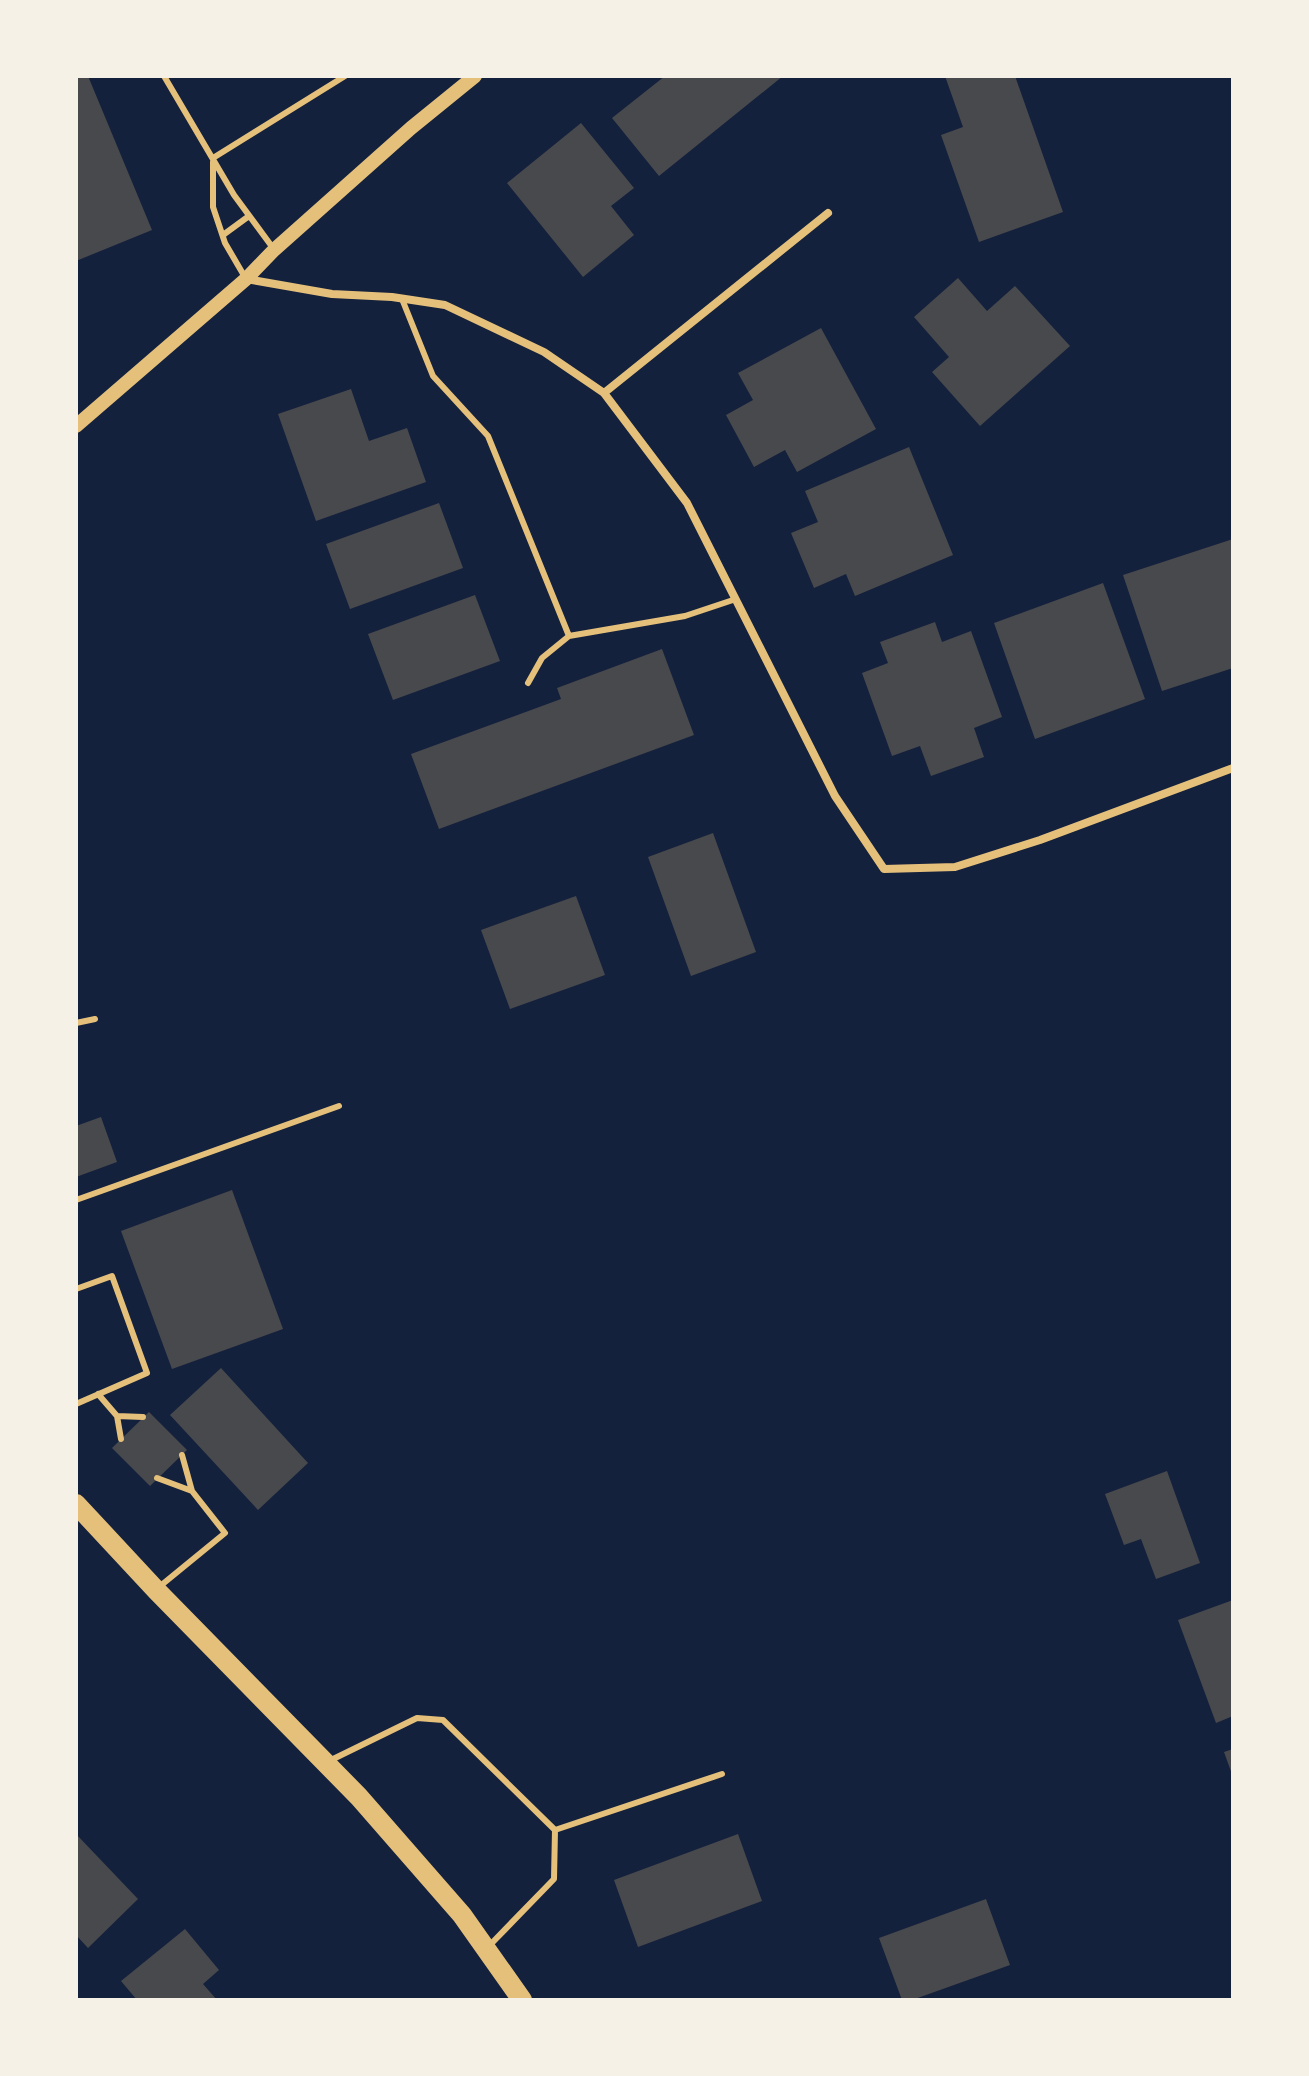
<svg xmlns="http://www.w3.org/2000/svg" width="1309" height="2076" font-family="'DejaVu Sans',sans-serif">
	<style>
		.building { fill: #48494c }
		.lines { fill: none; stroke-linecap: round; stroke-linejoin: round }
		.service { stroke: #e5c07b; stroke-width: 6 }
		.minor { stroke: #e5c07b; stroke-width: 8 }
		.tertiary { stroke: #e5c07b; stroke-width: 14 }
		.primary { stroke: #e5c07b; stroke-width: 20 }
	</style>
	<rect width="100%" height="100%" fill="#14213d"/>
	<path class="building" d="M 76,76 L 88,76 L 152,230 L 76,261 Z
		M 665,76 L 783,76 L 659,176 L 612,118 Z
		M 945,76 L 1015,76 L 1063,212 L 979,242 L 941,135 L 963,127 Z
		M 581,123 L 634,188 L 611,206 L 634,235 L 583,277 L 507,183 Z
		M 958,278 L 987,311 L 1015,286 L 1070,346 L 980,426 L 932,372 L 949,357 L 914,317 Z
		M 821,328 L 876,429 L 797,472 L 785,450 L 754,467 L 726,415 L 753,400 L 738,373 Z
		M 351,389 L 369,441 L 407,428 L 426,482 L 316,521 L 278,414 Z
		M 909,447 L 953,555 L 855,596 L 846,574 L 814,588 L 791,533 L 818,522 L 805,491 Z
		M 439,503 L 463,568 L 350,609 L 326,544 Z
		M 1233,539 L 1233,668 L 1162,691 L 1123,575 Z
		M 1103,583 L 1145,699 L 1035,739 L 994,623 Z
		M 475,595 L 500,661 L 393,700 L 368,634 Z
		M 935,622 L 942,642 L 971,631 L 1002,717 L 974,728 L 984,757 L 931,776 L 920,746 L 892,756 L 862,673 L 888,663 L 880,642 Z
		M 662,649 L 694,735 L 439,829 L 411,754 L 561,699 L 557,688 Z
		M 713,833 L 756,952 L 691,976 L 648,857 Z
		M 576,896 L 605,975 L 510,1009 L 481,930 Z
		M 101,1117 L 117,1162 L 76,1177 L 76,1126 Z
		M 232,1190 L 283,1329 L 172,1369 L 121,1231 Z
		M 221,1368 L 308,1463 L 258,1510 L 170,1415 Z
		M 149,1412 L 187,1450 L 150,1486 L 112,1448 Z
		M 1167,1471 L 1200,1563 L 1156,1579 L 1141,1539 L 1124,1545 L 1105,1494 Z
		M 1233,1600 L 1233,1716 L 1216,1723 L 1178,1620 Z
		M 1233,1749 L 1233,1777 L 1224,1752 Z
		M 76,1834 L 138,1899 L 88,1948 L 76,1935 Z
		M 738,1834 L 762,1901 L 638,1947 L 614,1880 Z
		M 986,1899 L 1010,1965 L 912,2000 L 902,2000 L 879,1938 Z
		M 185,1929 L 219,1970 L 203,1984 L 217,2000 L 137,2000 L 121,1981 Z"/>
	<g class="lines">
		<path class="service" d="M 164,76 L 234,195 L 273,248
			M 213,158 L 345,76
			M 213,162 L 213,207 L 225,243 L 246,279
			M 223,235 L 249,216
			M 402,299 L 433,376 L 488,436 L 569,636 L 685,616 L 736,599
			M 528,683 L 542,658 L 569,636
			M 76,1023 L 95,1019
			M 76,1200 L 339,1106
			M 76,1289 L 112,1276 L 147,1373 L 76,1404
			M 98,1394 L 117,1416 L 143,1417
			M 117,1416 L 121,1439
			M 157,1478 L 192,1491
			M 159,1587 L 225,1533 L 192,1491 L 182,1455
			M 329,1761 L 417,1718 L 443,1720 L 555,1830 L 554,1879 L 488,1947
			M 555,1830 L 722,1774"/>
		<path class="minor" d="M 246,279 L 332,294 L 392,297 L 445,305 L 544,352 L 604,393 L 687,503 L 835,796 L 884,869 L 955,867 L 1040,840 L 1233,768
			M 604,393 L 828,213"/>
		<path class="tertiary" d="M 76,426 L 246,279 L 274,250 L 411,128 L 475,76"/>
		<path class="primary" d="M 76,1504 L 156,1590 L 359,1797 L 462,1915 L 522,2000"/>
	</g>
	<rect width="1309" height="2076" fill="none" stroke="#f6f1e7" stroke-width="156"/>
</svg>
